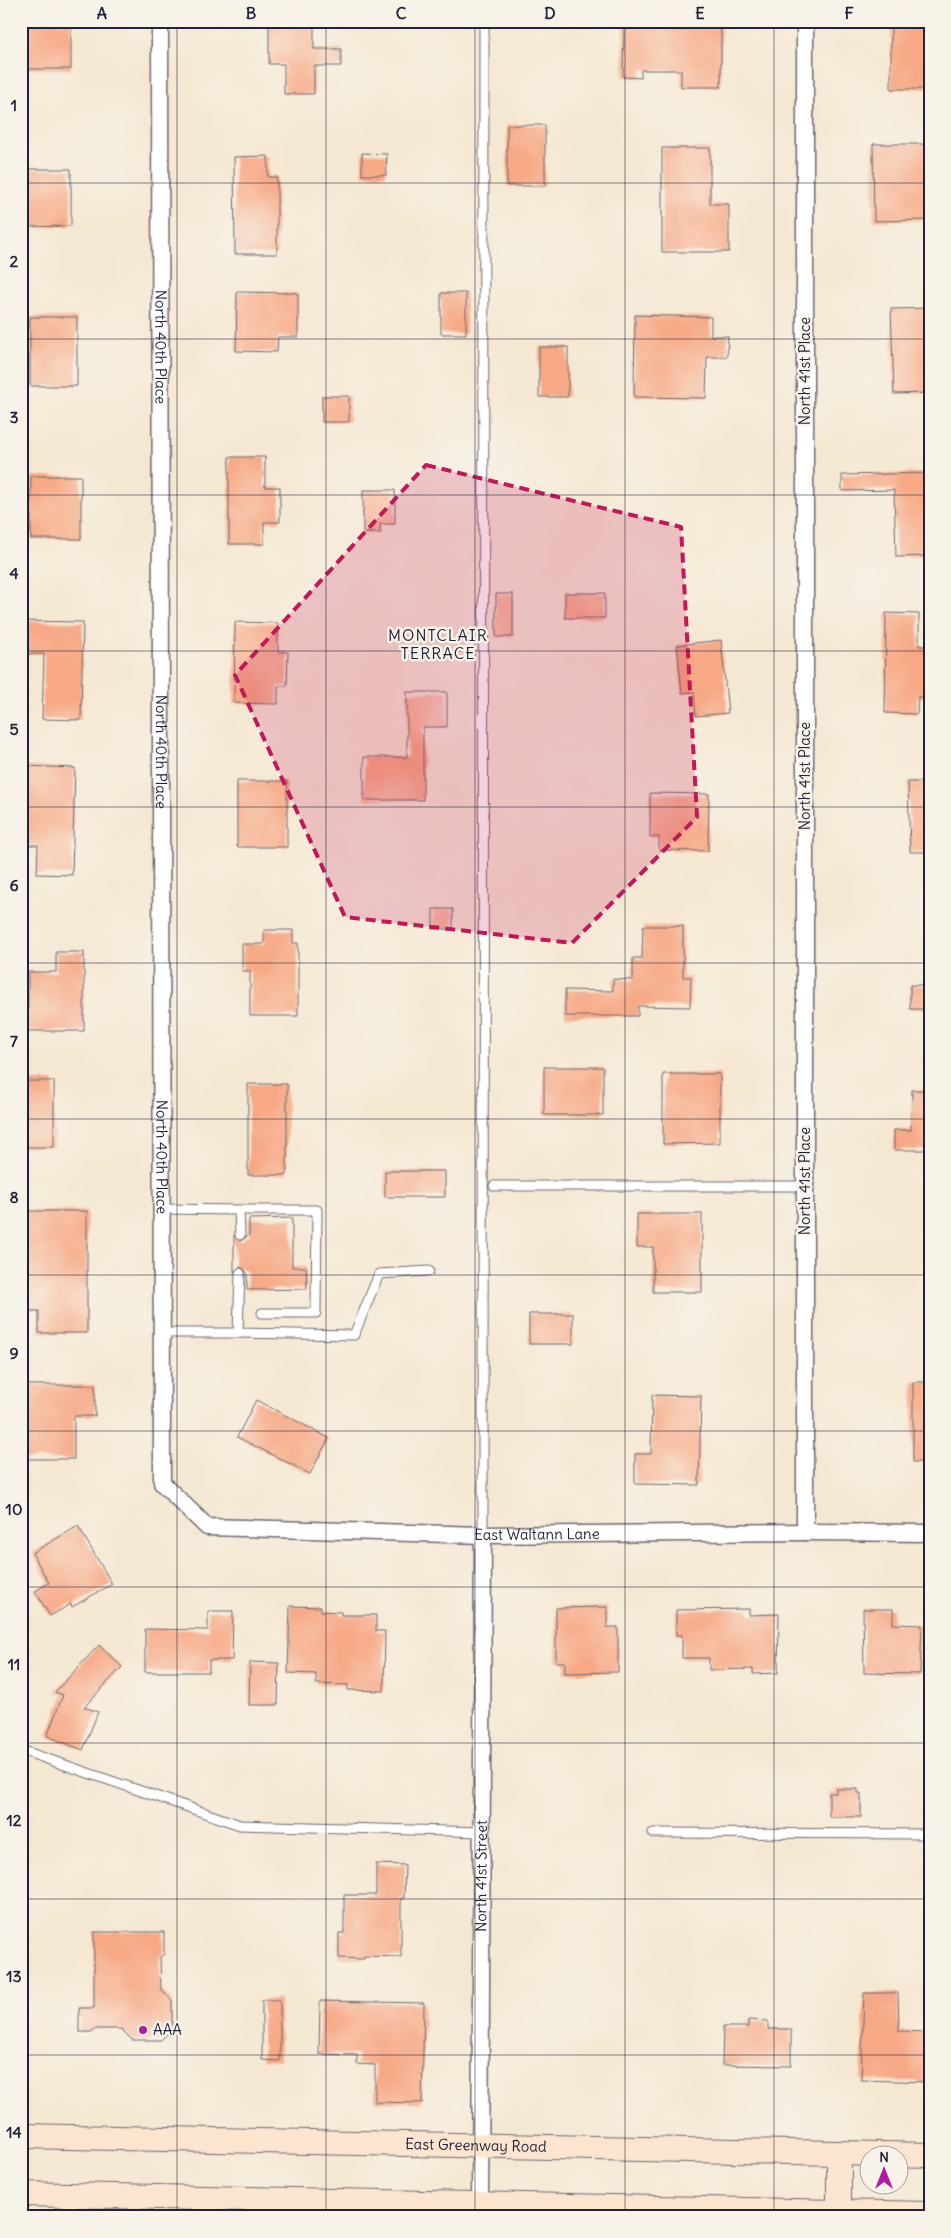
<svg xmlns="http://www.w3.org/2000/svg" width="951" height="2238" font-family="Delius,sans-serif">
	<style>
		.building { fill: #f7a985 }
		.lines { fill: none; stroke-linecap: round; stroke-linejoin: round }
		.service-casing { stroke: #6c6770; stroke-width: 11 }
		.minor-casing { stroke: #6c6770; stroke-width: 19 }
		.secondary-casing { stroke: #6c6770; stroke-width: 26 }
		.service { stroke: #fff; stroke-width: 9 }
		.minor { stroke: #fff; stroke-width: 16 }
		.secondary { stroke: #fbe5cf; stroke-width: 24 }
		.marked { fill: #c2185b; fill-opacity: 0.2; stroke: #c2185b; stroke-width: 4; stroke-dasharray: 10 6; stroke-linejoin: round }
		.grid { fill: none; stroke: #22223b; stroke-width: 1; stroke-opacity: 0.55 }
		.poi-dot { fill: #b5179e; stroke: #f7f3e8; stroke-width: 2 }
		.labels { text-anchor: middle; stroke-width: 5; stroke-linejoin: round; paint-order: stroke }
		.street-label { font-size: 15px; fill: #22223b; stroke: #f7f3e8 }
		.poi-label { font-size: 15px; fill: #22223b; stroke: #f7f3e8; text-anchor: start }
		.neighbourhood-label { font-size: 16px; letter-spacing: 1px; fill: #22223b; stroke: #f7f3e8 }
		.neatline { fill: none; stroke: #22223b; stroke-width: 2 }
		.grid-label { font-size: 16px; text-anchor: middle; font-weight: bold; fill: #22223b }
	</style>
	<rect width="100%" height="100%" fill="#f7f3e8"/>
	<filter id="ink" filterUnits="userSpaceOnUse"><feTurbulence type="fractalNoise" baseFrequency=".02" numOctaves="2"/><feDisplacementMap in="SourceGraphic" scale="10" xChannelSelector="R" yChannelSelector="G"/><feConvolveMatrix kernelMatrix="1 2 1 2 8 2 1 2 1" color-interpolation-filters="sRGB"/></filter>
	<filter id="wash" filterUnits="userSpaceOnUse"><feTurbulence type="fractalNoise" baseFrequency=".0096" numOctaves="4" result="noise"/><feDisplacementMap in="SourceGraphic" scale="20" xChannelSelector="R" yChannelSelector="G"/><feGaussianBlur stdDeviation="1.12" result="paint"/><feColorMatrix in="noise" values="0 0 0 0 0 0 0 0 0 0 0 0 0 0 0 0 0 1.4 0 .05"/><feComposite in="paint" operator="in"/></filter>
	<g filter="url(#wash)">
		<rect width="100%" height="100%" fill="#f5e8d3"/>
		<g id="blocks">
			<path class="building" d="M 26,21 L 71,21 L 71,69 L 26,69 Z
				M 269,21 L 314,21 L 314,49 L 341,49 L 341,66 L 314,66 L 314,94 L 284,94 L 284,64 L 269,64 Z
				M 667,21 L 721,21 L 721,87 L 681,87 L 681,70 L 641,70 L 641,78 L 623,77 L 624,25 L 667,26 Z
				M 891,21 L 930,21 L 927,89 L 891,89 Z
				M 507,125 L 545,125 L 545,186 L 507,186 Z
				M 873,144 L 927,144 L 928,220 L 874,221 Z
				M 662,148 L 710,148 L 710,204 L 729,204 L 729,252 L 662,252 Z
				M 362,153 L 387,154 L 386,175 L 362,175 Z
				M 268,156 L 268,177 L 277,177 L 277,254 L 235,254 L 234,157 Z
				M 21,169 L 71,169 L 71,226 L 21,227 Z
				M 237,292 L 298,293 L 298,337 L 278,337 L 277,352 L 236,351 Z
				M 441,293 L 466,293 L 466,334 L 441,334 Z
				M 930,308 L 930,393 L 894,394 L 891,309 Z
				M 635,315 L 711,317 L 711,336 L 728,336 L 727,357 L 707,357 L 706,398 L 634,397 Z
				M 30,317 L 77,317 L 77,386 L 30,386 Z
				M 539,347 L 568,347 L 568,397 L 539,397 Z
				M 322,396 L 349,396 L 349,422 L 322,422 Z
				M 229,457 L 265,457 L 265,487 L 280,487 L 280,522 L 264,522 L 264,544 L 229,544 Z
				M 930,473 L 930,556 L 896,557 L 894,490 L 842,491 L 842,475 Z
				M 31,476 L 81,476 L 81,539 L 31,539 Z
				M 363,490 L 395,490 L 395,524 L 380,524 L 380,533 L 363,533 Z
				M 565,593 L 605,593 L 605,618 L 565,618 Z
				M 496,594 L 513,594 L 513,637 L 496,637 Z
				M 886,613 L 919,614 L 919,646 L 930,646 L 930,697 L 918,697 L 917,714 L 885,713 Z
				M 21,621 L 83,622 L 81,720 L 42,719 L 44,654 L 21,654 Z
				M 235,622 L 278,623 L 278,652 L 288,652 L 287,686 L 278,686 L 278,704 L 234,703 Z
				M 721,640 L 728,713 L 696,716 L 694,692 L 682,693 L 677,645 Z
				M 407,692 L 447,692 L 447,727 L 423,727 L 423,800 L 364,800 L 364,757 L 407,757 Z
				M 26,766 L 75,768 L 72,875 L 37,874 L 38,845 L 24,845 Z
				M 237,781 L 287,781 L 287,847 L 237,847 Z
				M 908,782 L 930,782 L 930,852 L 910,852 Z
				M 650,793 L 709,794 L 708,851 L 659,850 L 659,837 L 650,837 Z
				M 433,909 L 453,909 L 453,929 L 433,929 Z
				M 643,926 L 683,926 L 683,977 L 691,977 L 690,1007 L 638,1006 L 638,1016 L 565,1016 L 565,990 L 613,991 L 613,979 L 633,980 L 633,958 L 642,958 Z
				M 264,930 L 293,930 L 293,943 L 298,943 L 298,1016 L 250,1016 L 250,971 L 242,971 L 242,944 L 264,944 Z
				M 56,952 L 84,952 L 84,1031 L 28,1031 L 28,972 L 56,972 Z
				M 910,985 L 930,985 L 930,1009 L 910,1009 Z
				M 544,1067 L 603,1067 L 603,1115 L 544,1115 Z
				M 663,1074 L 720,1074 L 720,1143 L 663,1144 Z
				M 21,1081 L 54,1081 L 54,1147 L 21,1147 Z
				M 248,1084 L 287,1084 L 287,1175 L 248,1175 Z
				M 912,1090 L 930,1090 L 930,1150 L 894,1150 L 894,1130 L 911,1130 Z
				M 385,1171 L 445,1171 L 445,1197 L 385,1197 Z
				M 21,1211 L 87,1211 L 87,1333 L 39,1333 L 39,1311 L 21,1311 Z
				M 637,1214 L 702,1214 L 702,1292 L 653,1292 L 653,1247 L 637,1247 Z
				M 292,1218 L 292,1267 L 306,1267 L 307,1289 L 247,1290 L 247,1273 L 245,1270 L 240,1267 L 234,1272 L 234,1235 L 240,1241 L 249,1235 L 249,1219 Z
				M 529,1314 L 573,1314 L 573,1344 L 529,1344 Z
				M 913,1382 L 930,1382 L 930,1462 L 913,1462 Z
				M 21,1385 L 95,1385 L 95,1416 L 74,1416 L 74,1459 L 21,1459 Z
				M 652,1395 L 701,1396 L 699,1485 L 635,1484 L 635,1454 L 651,1454 Z
				M 256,1400 L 329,1438 L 310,1474 L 237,1437 Z
				M 78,1526 L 112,1584 L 72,1607 L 71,1604 L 50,1616 L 35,1591 L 49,1583 L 32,1553 Z
				M 290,1606 L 321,1607 L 321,1611 L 341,1612 L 341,1615 L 376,1615 L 376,1631 L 385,1631 L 384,1691 L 348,1690 L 348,1685 L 316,1684 L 316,1674 L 288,1673 Z
				M 607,1607 L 607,1627 L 618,1627 L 618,1672 L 565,1673 L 565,1662 L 556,1662 L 556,1608 Z
				M 749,1609 L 749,1615 L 779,1614 L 778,1673 L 753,1674 L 753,1669 L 709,1670 L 709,1658 L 682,1658 L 682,1635 L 676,1635 L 676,1610 Z
				M 863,1609 L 893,1609 L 893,1624 L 922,1625 L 920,1674 L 864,1673 Z
				M 208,1611 L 233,1611 L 232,1660 L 209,1660 L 209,1672 L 145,1672 L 145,1629 L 208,1630 Z
				M 99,1645 L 122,1667 L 84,1707 L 98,1712 L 83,1750 L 47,1736 L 63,1695 L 55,1692 Z
				M 250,1662 L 279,1663 L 278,1705 L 249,1705 Z
				M 836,1789 L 858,1789 L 858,1793 L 861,1793 L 861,1817 L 829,1817 L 829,1793 L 836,1793 Z
				M 376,1864 L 405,1865 L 404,1898 L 401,1898 L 401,1957 L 364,1956 L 364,1959 L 339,1958 L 339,1933 L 344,1933 L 344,1895 L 376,1895 Z
				M 94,1932 L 164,1932 L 164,1954 L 160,1957 L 161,1990 L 172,2000 L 172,2029 L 161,2040 L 132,2040 L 121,2029 L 95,2029 L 91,2032 L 79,2032 L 79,2008 L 94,2008 Z
				M 864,1993 L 898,1993 L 899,2031 L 925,2032 L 925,2047 L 930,2048 L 930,2082 L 861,2080 Z
				M 262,2000 L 280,2000 L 280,2061 L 262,2060 Z
				M 320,2001 L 424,2003 L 422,2103 L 375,2102 L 375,2065 L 357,2064 L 357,2055 L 319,2054 Z
				M 748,2020 L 768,2021 L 768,2029 L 791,2029 L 791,2066 L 722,2065 L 723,2027 L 748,2027 Z"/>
		</g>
	</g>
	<g filter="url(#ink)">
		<use href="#blocks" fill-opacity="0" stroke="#6c6770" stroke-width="1"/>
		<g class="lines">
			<g class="service-casing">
				<path id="service" d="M 494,1186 L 805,1186
					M 162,1209 L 239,1210 L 240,1235
					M 239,1210 L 317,1210 L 316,1313 L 262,1313
					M 162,1333 L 238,1333 L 240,1273
					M 238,1333 L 354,1335 L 379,1274 L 429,1271
					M 483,1535 L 484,21
					M 21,1750 L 240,1825 L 482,1832
					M 653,1833 L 930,1834"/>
			</g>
			<g class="minor-casing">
				<g id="minor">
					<path id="s1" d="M 160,21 L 162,1483 L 207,1527 L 483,1535 L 805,1532 L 930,1533"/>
					<path d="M 805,21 L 805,1532"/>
					<path id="s2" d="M 480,2217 L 483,1535"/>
				</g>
			</g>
			<g class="secondary-casing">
				<g id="secondary">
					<path id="s3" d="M 21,2136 L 930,2155"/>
					<path d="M 21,2194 L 930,2214"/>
					<path d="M 839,2212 L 839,2153"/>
				</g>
			</g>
			<use href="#service" class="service"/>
			<use href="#minor" class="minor"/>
			<use href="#secondary" class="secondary"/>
		</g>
	</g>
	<path class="marked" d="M 426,465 L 681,527 L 697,817 L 572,943 L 345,917 L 235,675 Z"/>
	<path class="grid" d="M 177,21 L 177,2217M 326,21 L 326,2217M 475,21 L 475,2217M 625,21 L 625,2217M 774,21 L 774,2217M 21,183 L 930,183M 21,339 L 930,339M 21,495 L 930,495M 21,651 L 930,651M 21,807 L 930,807M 21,963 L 930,963M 21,1119 L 930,1119M 21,1275 L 930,1275M 21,1431 L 930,1431M 21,1587 L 930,1587M 21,1743 L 930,1743M 21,1899 L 930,1899M 21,2055 L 930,2055"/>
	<circle class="poi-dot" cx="143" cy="2030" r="5"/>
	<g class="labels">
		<g class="street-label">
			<text dy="5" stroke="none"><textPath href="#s1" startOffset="326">North 40th Place</textPath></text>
			<text transform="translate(805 371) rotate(-90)" y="5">North 41st Place</text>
			<text dy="5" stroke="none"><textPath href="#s1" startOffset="731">North 40th Place</textPath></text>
			<text transform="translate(805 776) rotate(-90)" y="5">North 41st Place</text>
			<text dy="5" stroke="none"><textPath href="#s1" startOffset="1136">North 40th Place</textPath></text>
			<text transform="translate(805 1181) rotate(-90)" y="5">North 41st Place</text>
			<text dy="5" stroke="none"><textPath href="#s1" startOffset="1855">East Waltann Lane</textPath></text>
			<text dy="5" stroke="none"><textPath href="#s2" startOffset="341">North 41st Street</textPath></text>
			<text dy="5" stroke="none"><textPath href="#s3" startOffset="455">East Greenway Road</textPath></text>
		</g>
		<g class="poi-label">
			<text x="153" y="2035">AAA</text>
		</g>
		<g class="neighbourhood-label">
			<text x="438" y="641">MONTCLAIR<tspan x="438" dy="18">TERRACE</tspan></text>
		</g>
	</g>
	<rect width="951" height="2238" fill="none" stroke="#f7f3e8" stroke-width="55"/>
	<g transform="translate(884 2170)"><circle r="24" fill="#f7f3e8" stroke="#a29fa3"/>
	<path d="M0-4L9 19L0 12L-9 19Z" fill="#b5179e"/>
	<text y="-8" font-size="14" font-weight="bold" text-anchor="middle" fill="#22223b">N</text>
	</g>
	<rect x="28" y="28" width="896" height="2182" class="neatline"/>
	<g class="grid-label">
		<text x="102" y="19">A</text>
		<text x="251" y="19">B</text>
		<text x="401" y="19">C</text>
		<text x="550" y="19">D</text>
		<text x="700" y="19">E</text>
		<text x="849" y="19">F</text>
		<text x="14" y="111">1</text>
		<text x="14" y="267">2</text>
		<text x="14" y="423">3</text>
		<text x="14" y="579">4</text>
		<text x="14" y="735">5</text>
		<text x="14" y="891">6</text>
		<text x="14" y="1047">7</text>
		<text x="14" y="1203">8</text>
		<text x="14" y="1359">9</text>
		<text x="14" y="1515">10</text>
		<text x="14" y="1670">11</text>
		<text x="14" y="1826">12</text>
		<text x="14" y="1982">13</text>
		<text x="14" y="2138">14</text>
	</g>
</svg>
